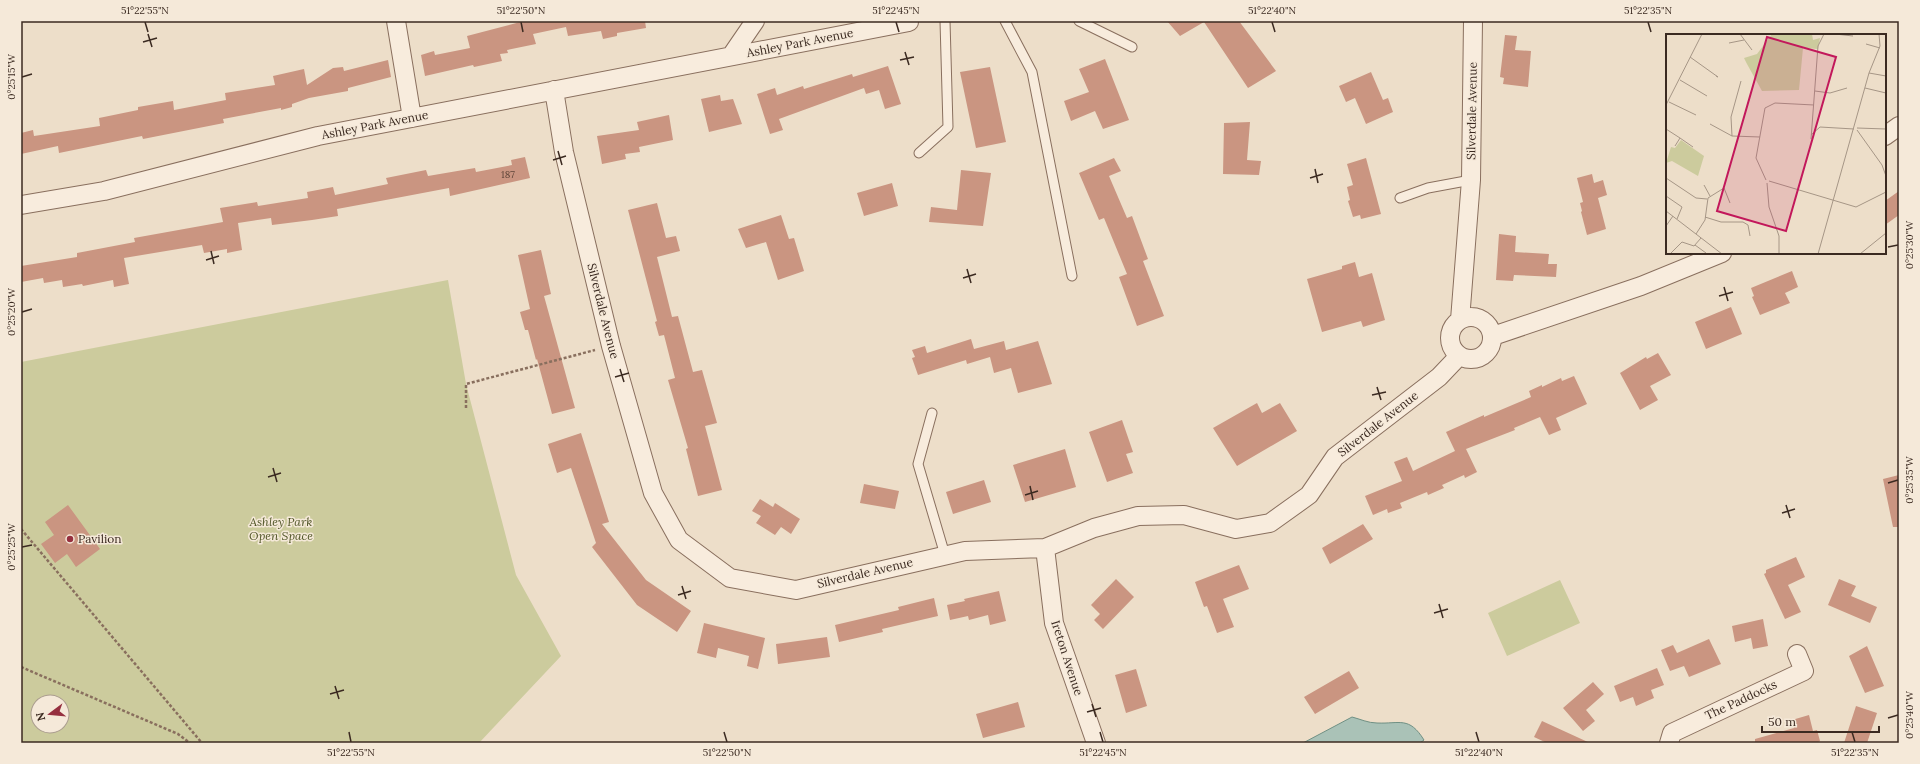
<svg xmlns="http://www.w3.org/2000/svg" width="1920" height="764" font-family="Lora,serif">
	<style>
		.green { fill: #cccb9d; fill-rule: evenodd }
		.water { fill: #aac2b7; stroke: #709084 }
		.building { fill: #ca9581 }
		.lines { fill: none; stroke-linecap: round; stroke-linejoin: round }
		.lane-casing { stroke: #896f5e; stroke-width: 11 }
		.street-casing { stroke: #896f5e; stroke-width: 20 }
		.path { stroke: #896f5e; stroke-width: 2.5; stroke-dasharray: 3 2; stroke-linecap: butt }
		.lane { stroke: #f8ecdd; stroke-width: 9 }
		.street { stroke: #f8ecdd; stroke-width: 18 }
		.ticks { fill: none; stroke: #3b2a21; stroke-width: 1.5 }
		.poi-dot { fill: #96303f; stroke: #f5e9d9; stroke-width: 1.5 }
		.labels { text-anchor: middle; stroke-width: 3; stroke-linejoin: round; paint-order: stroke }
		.number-label { font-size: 10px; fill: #5f4539 }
		.street-label { font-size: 12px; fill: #3b2a21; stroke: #f5e9d9 }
		.park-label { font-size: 12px; font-style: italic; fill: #515628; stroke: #f5e9d9 }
		.poi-label { font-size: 12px; fill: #3b2a21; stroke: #f5e9d9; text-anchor: start }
		.inset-road { fill: none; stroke: #a69686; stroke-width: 1 }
		.view { fill: #c2185b; fill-opacity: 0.15; stroke: #c2185b; stroke-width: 2 }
		.inset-edge { fill: none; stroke: #3b2a21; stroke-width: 2 }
		.neatline { fill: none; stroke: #3b2a21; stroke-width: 1.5 }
		.ticks-label { font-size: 10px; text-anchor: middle; fill: #3b2a21 }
	</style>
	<rect width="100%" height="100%" fill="#eddec9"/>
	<path class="green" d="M 448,280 L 466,384 L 516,575 L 561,656 L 479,743 L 21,743 L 21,362 ZM 38,702 L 62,702 L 62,726 L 38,726 Z
		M 1560,580 L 1580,623 L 1507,656 L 1488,613 Z"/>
	<path class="water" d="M 1352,717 C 1360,719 1368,723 1377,723 C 1400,724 1409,716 1424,740 L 1420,743 L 1303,743 Z"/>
	<path class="building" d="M 524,21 L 645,21 L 646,28 L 617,33 L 617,36 L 603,39 L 601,31 L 568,36 L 566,27 L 533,34 L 536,44 L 507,50 L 508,53 L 500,54 L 502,61 L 474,67 L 473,65 L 425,76 L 421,55 L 434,51 L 435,55 L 470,48 L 467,36 Z
		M 1167,21 L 1239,21 L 1276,71 L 1248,88 L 1204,22 L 1180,36 Z
		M 1505,35 L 1517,36 L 1515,50 L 1531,51 L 1528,87 L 1503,84 L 1504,78 L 1500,77 Z
		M 1105,59 L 1129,120 L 1103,129 L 1095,111 L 1071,121 L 1064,101 L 1089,92 L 1079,69 Z
		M 388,60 L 391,77 L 348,88 L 348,91 L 309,98 L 292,104 L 292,107 L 281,110 L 281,108 L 223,119 L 224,123 L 143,139 L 142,136 L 59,153 L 58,146 L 21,154 L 21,133 L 33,130 L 34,136 L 100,126 L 99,118 L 138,110 L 138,107 L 173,101 L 174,110 L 226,100 L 225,93 L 275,85 L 273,76 L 304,69 L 307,85 L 333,68 L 343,67 L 344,71 Z
		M 888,66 L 901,104 L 885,109 L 879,90 L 866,94 L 864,88 L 779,119 L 783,130 L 770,134 L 757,94 L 775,88 L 777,95 L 803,86 L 804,89 L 852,74 L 853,77 Z
		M 990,67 L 1006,142 L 976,148 L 960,72 Z
		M 1371,72 L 1383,100 L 1388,98 L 1393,112 L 1366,124 L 1355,98 L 1346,102 L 1339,86 Z
		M 720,95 L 721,101 L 733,99 L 742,124 L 709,132 L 701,99 Z
		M 669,115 L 673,140 L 639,147 L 640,152 L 625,154 L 626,159 L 602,164 L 597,136 L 639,130 L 637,122 Z
		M 1250,122 L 1247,160 L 1261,161 L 1259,175 L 1223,174 L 1224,123 Z
		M 525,157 L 530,178 L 450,196 L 449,188 L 391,199 L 337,209 L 338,216 L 312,220 L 272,225 L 271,218 L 238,223 L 242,250 L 227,253 L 227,249 L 204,253 L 202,245 L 124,258 L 129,284 L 114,287 L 113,280 L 83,286 L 82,284 L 63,287 L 62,280 L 44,283 L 43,278 L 21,282 L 21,266 L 77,257 L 77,253 L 135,242 L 134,238 L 223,222 L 220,208 L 257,202 L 258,206 L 308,198 L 307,192 L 333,187 L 335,195 L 388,184 L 386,178 L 426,170 L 428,176 L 475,168 L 476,172 L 512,165 L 511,160 Z
		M 1114,158 L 1121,171 L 1109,176 L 1127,218 L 1132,216 L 1148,259 L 1143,261 L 1164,316 L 1137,326 L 1119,277 L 1127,274 L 1104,218 L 1099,220 L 1079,173 Z
		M 1366,158 L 1381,214 L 1361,219 L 1360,215 L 1353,217 L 1348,201 L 1350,200 L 1347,187 L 1353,185 L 1347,164 Z
		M 961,170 L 991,173 L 983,226 L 929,222 L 931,207 L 957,210 Z
		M 1592,174 L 1594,183 L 1603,180 L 1607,195 L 1598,198 L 1606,229 L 1587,235 L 1581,212 L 1582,211 L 1580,203 L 1583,202 L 1577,178 Z
		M 892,183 L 898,206 L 864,216 L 857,193 Z
		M 1899,191 L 1899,215 L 1885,225 L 1885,201 Z
		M 657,203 L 666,238 L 676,236 L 680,251 L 657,257 L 672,317 L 678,316 L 693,372 L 702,370 L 717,423 L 705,426 L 722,490 L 698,496 L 686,449 L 688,448 L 668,380 L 675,378 L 664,335 L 659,336 L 655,322 L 657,321 L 628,210 Z
		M 781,215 L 789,239 L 794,238 L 804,271 L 778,280 L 766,242 L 746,248 L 738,229 Z
		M 1499,234 L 1516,236 L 1515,252 L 1549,254 L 1548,264 L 1557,264 L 1556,277 L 1514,275 L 1513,281 L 1496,280 Z
		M 541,250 L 551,294 L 544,296 L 575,408 L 552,414 L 537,359 L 536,360 L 528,330 L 525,330 L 520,312 L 530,309 L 518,255 Z
		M 1355,262 L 1359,277 L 1372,273 L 1385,320 L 1363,327 L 1361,321 L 1322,332 L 1307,279 L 1342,269 L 1342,266 Z
		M 1792,271 L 1798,287 L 1785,293 L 1790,303 L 1760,315 L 1752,297 L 1754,296 L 1751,288 Z
		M 1731,307 L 1742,334 L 1706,349 L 1695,322 Z
		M 971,339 L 974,349 L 1004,341 L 1006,350 L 1038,341 L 1052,384 L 1018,393 L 1011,368 L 994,373 L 990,357 L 967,364 L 966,360 L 918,375 L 912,358 L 915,357 L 912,350 L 925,346 L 927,353 Z
		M 1658,353 L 1671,375 L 1650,386 L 1658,400 L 1640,410 L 1620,373 L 1646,357 L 1647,359 Z
		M 1574,376 L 1587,404 L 1556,418 L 1561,430 L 1549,435 L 1540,417 L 1514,428 L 1515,430 L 1466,449 L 1477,472 L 1465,478 L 1464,475 L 1442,485 L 1444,488 L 1428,495 L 1427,492 L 1400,503 L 1402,508 L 1388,513 L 1387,509 L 1373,515 L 1365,496 L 1402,481 L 1394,462 L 1407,457 L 1413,471 L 1455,451 L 1446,432 L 1484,415 L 1484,417 L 1531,397 L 1529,391 L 1542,385 L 1542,387 L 1561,378 L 1562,381 Z
		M 1257,403 L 1262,413 L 1280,403 L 1297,431 L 1237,466 L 1213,428 Z
		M 1122,420 L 1133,452 L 1126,454 L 1133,473 L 1107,482 L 1089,432 Z
		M 581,433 L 609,522 L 602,524 L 646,580 L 691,611 L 677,632 L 637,605 L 592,547 L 596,543 L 571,468 L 557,473 L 548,444 Z
		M 1065,449 L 1076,487 L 1025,502 L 1013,465 Z
		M 1899,475 L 1899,527 L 1893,527 L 1883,479 Z
		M 984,480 L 991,502 L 953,514 L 946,492 Z
		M 864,484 L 899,491 L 895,509 L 860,503 Z
		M 760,499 L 773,507 L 775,503 L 800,519 L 791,534 L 781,527 L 775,535 L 756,523 L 761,516 L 752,511 Z
		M 68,505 L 100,549 L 76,567 L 67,554 L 55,563 L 41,544 L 54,535 L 45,522 Z
		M 1363,524 L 1373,539 L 1330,564 L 1322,548 Z
		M 1796,557 L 1805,577 L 1788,585 L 1801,612 L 1785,619 L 1764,574 L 1766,573 L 1766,570 Z
		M 1239,565 L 1249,589 L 1223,599 L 1234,627 L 1217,633 L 1207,606 L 1204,607 L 1195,582 Z
		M 1116,579 L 1134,597 L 1103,629 L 1094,620 L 1100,614 L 1091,605 Z
		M 1839,579 L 1856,586 L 1851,596 L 1877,607 L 1870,623 L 1828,605 Z
		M 999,591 L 1006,621 L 990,625 L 988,615 L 969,620 L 968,616 L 950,620 L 947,605 L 965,601 L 964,599 Z
		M 934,598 L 938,616 L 882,629 L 883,632 L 839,642 L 835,625 L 899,610 L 898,607 Z
		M 1763,619 L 1768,646 L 1753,649 L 1751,638 L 1735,642 L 1732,626 Z
		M 704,623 L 765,638 L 758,669 L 747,666 L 749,656 L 718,648 L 716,658 L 697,653 Z
		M 827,637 L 830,657 L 778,664 L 776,644 Z
		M 1709,639 L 1721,664 L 1689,677 L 1684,666 L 1670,671 L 1661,650 L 1673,645 L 1677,653 Z
		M 1867,646 L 1884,686 L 1865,693 L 1849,656 Z
		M 1657,668 L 1664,685 L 1651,690 L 1654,698 L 1636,706 L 1633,697 L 1620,702 L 1614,686 Z
		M 1136,669 L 1147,706 L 1126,713 L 1115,675 Z
		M 1349,671 L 1359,688 L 1315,714 L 1304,697 Z
		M 1593,682 L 1604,694 L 1586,710 L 1595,721 L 1583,731 L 1563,708 Z
		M 1018,702 L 1025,727 L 983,738 L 976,714 Z
		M 1856,706 L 1877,713 L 1867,743 L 1844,743 Z
		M 1809,715 L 1813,731 L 1817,730 L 1820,741 L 1817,743 L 1755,743 L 1755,739 L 1794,728 L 1792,720 Z
		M 1542,721 L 1590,743 L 1547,743 L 1534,737 Z"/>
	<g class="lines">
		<g class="lane-casing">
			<path id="lane" d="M 1005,21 L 1032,72 L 1072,276
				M 1079,21 L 1132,47
				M 919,153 L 948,127 L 945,21
				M 1400,198 L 1428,188 L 1471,180
				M 932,413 L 918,464 L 945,555"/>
		</g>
		<g class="street-casing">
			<path id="street" d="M 396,21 L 412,118
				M 731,56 L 755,21
				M 554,90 L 564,152 L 611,346 L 653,493 L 679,540 L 730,578 L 796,590 L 965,551 L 1045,548 L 1094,528 L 1138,516 L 1184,515 L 1236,529 L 1270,523 L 1309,495 L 1335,457 L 1439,377 L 1459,356
				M 1885,136 L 1899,126
				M 21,205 L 104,191 L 318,136 L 909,22
				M1450 338a21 21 0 1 1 42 0a21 21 0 1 1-42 0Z
				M 1460,320 L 1471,180 L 1473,21
				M 1493,336 L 1641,286 L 1722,253
				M 1045,548 L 1054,623 L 1096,743
				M 1669,743 L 1672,733 L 1804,671 L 1797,654"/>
		</g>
		<path class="path" d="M 466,408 L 466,384 L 595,350
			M 21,529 L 202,743
			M 21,667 L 178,734 L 190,743"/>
		<use href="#lane" class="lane"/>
		<use href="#street" class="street"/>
	</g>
	<path class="ticks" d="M 145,22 L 148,32M 521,22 L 523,32M 896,22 L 899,32M 1272,22 L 1275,32M 1648,22 L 1651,32M 148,34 L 152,47M 143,42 L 157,38M 905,52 L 909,65M 900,60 L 914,57M 22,77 L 32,74M 558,151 L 562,165M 553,160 L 566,156M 1315,169 L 1318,183M 1310,178 L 1323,174M 1888,247 L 1898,245M 211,251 L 214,264M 206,260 L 219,256M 967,269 L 971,283M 963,278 L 976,274M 1724,287 L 1728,301M 1719,296 L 1733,292M 22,312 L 32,309M 620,369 L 624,382M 615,377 L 629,373M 1377,387 L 1381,400M 1372,395 L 1386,392M 273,468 L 277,482M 268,477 L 281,473M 1888,483 L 1898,480M 1030,486 L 1033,500M 1025,495 L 1038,491M 1786,505 L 1790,518M 1782,513 L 1795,509M 22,547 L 32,545M 682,586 L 686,599M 678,595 L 691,591M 1439,604 L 1443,618M 1434,613 L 1448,609M 335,686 L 339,699M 330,694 L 344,690M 1092,704 L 1096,717M 1087,712 L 1101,708M 1888,718 L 1898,715M 349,732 L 351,742M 724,732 L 727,742M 1100,732 L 1103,742M 1476,732 L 1479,742M 1852,732 L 1855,742"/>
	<circle class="poi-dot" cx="70" cy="539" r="4"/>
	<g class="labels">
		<g class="number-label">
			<text x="508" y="178">187</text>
		</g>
		<g class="street-label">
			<text transform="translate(800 43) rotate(-11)" y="4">Ashley Park Avenue</text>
			<text transform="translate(1472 111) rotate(-89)" y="4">Silverdale Avenue</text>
			<text transform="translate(375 125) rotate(-11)" y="4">Ashley Park Avenue</text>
			<text transform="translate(603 311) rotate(76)" y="4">Silverdale Avenue</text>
			<text transform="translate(1378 424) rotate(-38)" y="4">Silverdale Avenue</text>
			<text transform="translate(865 573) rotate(-13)" y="4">Silverdale Avenue</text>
			<text transform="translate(1067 658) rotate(72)" y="4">Ireton Avenue</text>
			<text transform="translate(1741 700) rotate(-25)" y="4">The Paddocks</text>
		</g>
		<g class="park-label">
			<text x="281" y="526">Ashley Park<tspan x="281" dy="14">Open Space</tspan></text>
		</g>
		<g class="poi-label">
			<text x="78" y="543">Pavilion</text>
		</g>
	</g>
	<g transform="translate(1666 34)">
		<rect width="220" height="220" fill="#eddec9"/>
		<path d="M 106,0 L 146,0 L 147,6 L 154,4 L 152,15 L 137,14 L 133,56 L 96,57 L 81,30 L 78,24 L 91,20 ZM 15,106 L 38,122 L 32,142 L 6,127 L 0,129 L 5,113 L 9,114 Z" fill="#cccb9d"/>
		<path class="inset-road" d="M 74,0 L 86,16M 169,0 L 187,2M 63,9 L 78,6M 200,10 L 214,14M 24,23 L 52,43 L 50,42M 203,39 L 220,42M 14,46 L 41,62M 199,54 L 220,59M 149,57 L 164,59 L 181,54M 3,68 L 30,81M 0,71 L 36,0M 44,90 L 66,102 L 94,103M 191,94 L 220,95M 0,95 L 14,104M 191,96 L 216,131 L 220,142M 145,101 L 154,93 L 188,95M 66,102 L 65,83 L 75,47M 145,105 L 152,12 L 158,0M 9,112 L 14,104 L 27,113M 0,144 L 30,164 L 41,165M 100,146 L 90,124 L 99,74 L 109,69 L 148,71M 103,147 L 190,173 L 220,158M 101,149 L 103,173 L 113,202 L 113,220M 38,151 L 44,162M 0,162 L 16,173 L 11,185M 0,177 L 56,220M 39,183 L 55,188 L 77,188 L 82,191 L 84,202M 0,192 L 7,182M 30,200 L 39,186 L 42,164 L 58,154 L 64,169M 29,211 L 40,219M 4,220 L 16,208 L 28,212 L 35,204M 152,220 L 203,39 L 214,12 L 213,0M 194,220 L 220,199"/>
		<path class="view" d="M 101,3 L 170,23 L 120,197 L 51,177 Z"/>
		<rect width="220" height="220" class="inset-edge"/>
	</g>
	<rect width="1920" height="764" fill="none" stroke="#f5e9d9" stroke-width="44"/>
	<g transform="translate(50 714) rotate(254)"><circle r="19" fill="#f5e9d9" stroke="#ab9d8f"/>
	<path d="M0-3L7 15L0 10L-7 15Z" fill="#96303f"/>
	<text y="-6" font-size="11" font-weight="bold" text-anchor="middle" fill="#3b2a21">N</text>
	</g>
	<path d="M1762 726v6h117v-6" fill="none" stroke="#3b2a21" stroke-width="2"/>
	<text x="1768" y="726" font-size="12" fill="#3b2a21" stroke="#f5e9d9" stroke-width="3" paint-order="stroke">50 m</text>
	<rect x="22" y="22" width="1876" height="720" class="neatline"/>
	<g class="ticks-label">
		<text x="145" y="14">51°22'55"N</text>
		<text x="521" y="14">51°22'50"N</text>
		<text x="896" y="14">51°22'45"N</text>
		<text x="1272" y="14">51°22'40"N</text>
		<text x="1648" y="14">51°22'35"N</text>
		<text transform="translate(11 77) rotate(-90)" y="4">0°25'15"W</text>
		<text transform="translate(1909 245) rotate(-90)" y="4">0°25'30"W</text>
		<text transform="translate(11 312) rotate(-90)" y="4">0°25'20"W</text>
		<text transform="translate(1909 480) rotate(-90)" y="4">0°25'35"W</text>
		<text transform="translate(11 547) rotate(-90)" y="4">0°25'25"W</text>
		<text transform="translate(1909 715) rotate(-90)" y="4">0°25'40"W</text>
		<text x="351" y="756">51°22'55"N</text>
		<text x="727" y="756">51°22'50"N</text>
		<text x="1103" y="756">51°22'45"N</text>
		<text x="1479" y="756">51°22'40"N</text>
		<text x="1855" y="756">51°22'35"N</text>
	</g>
</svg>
